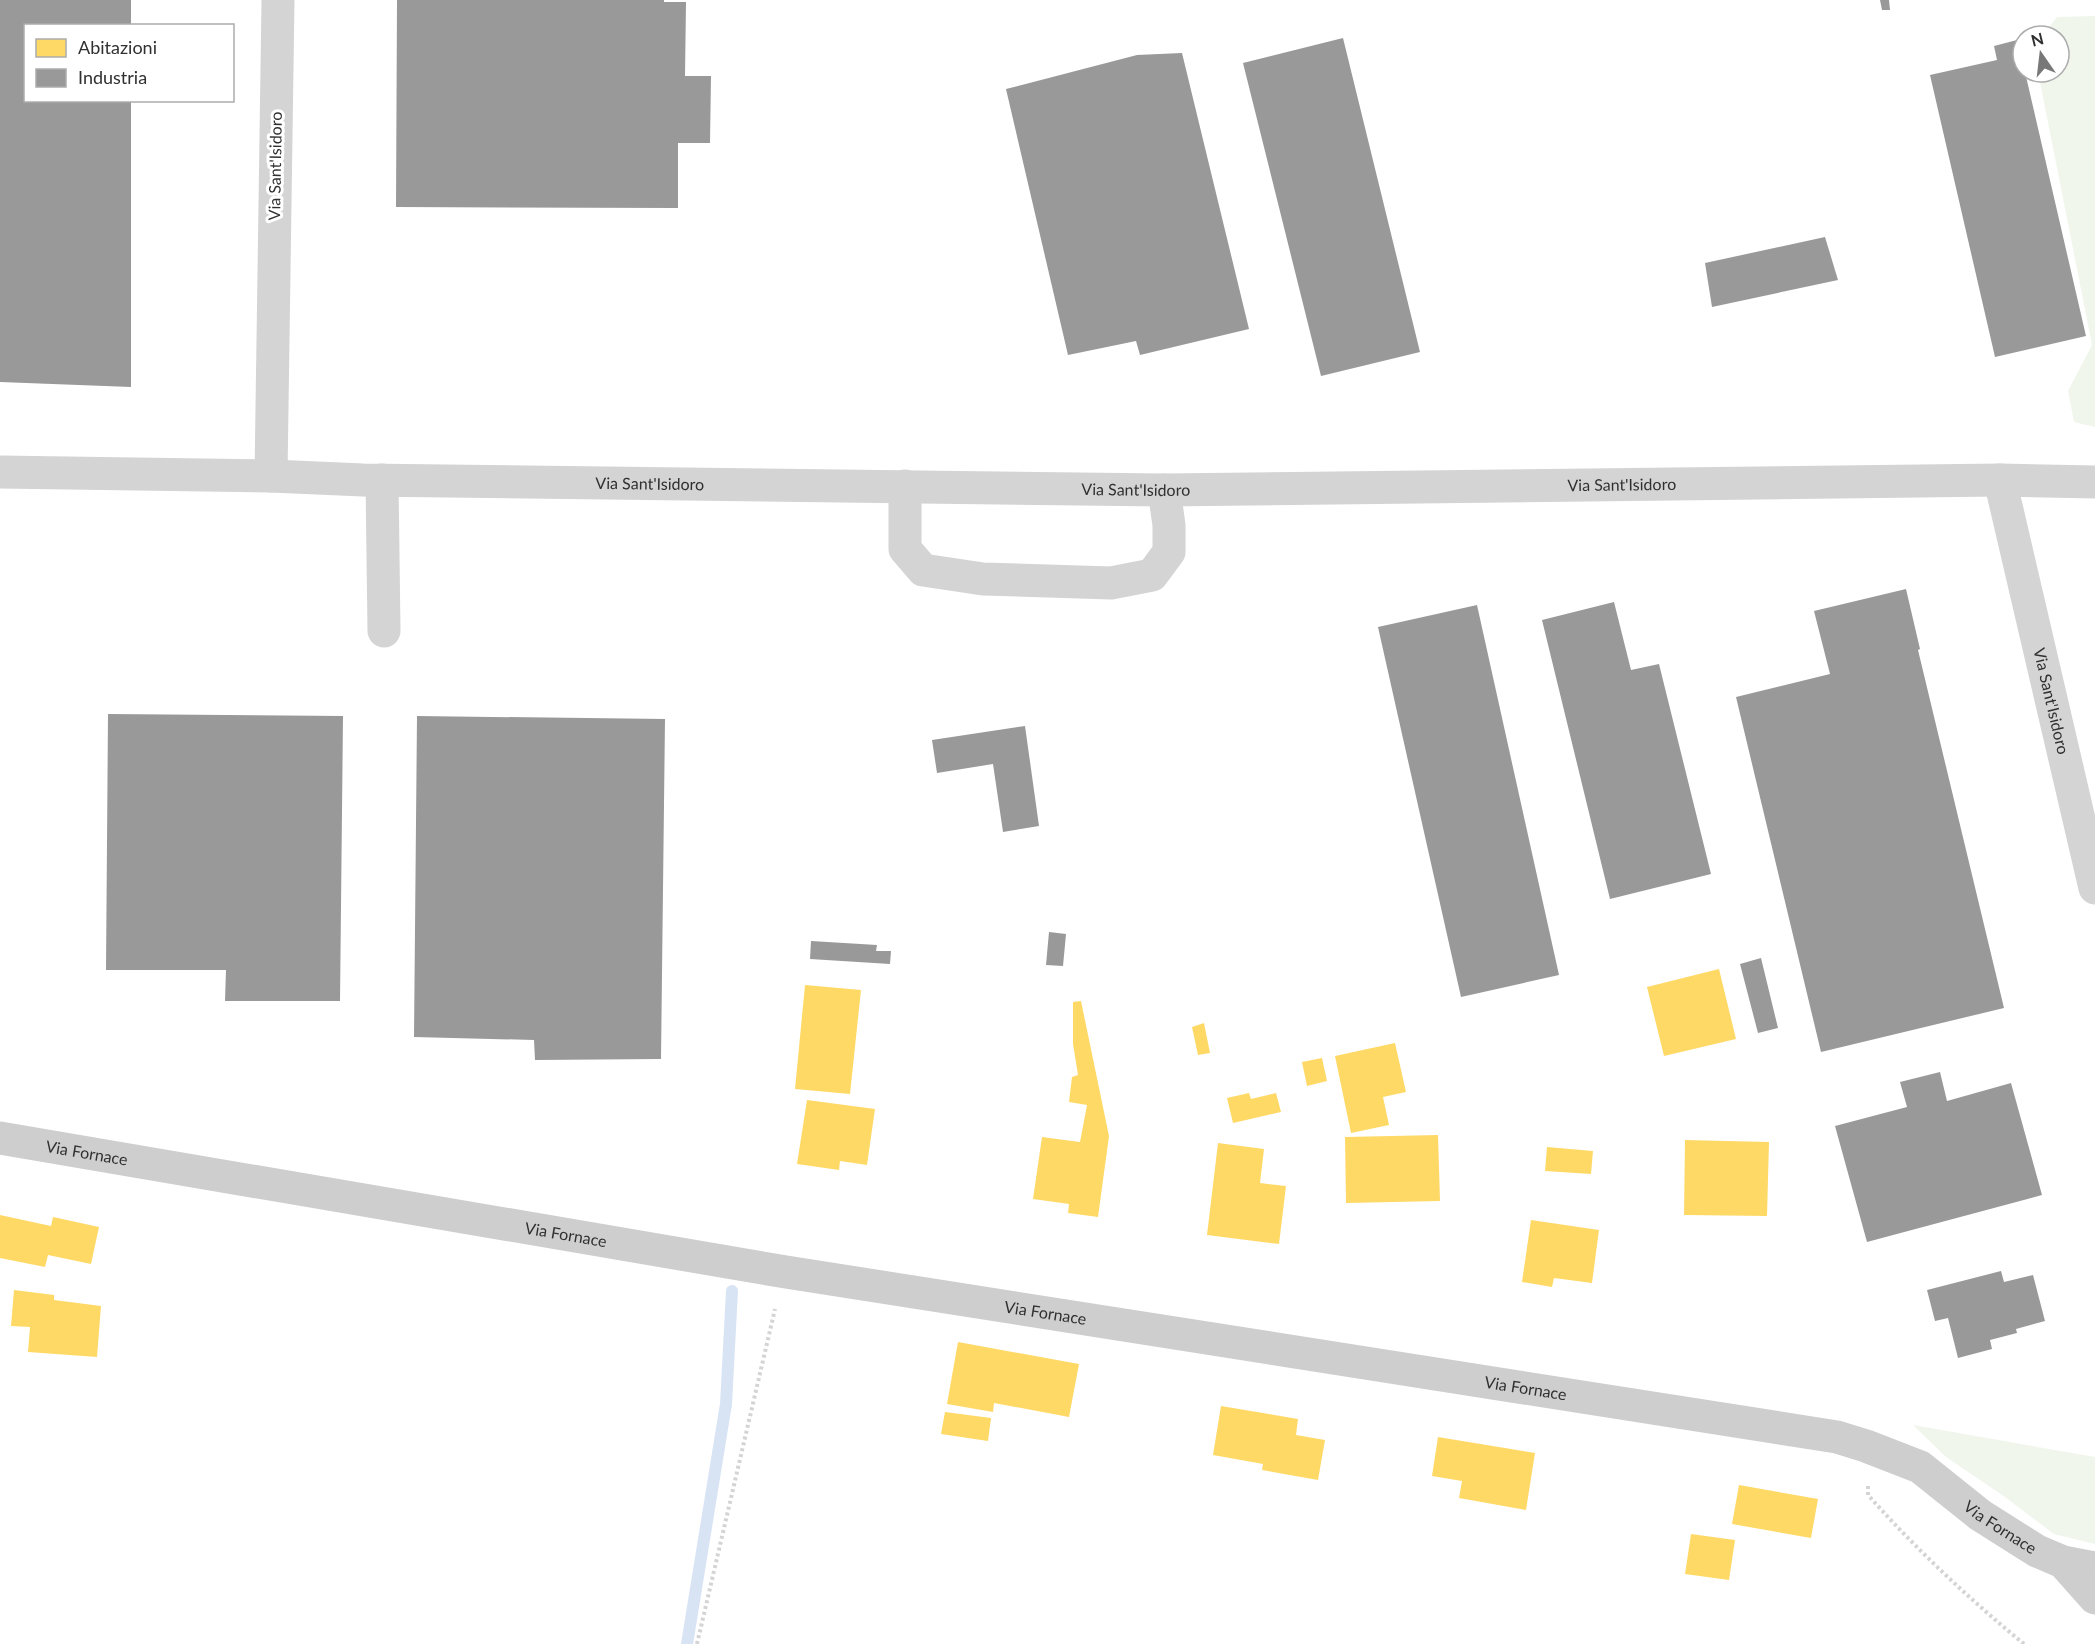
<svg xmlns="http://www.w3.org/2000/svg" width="2095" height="1644" font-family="Lato,sans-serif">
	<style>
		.green { fill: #f0f6ec }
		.homes { fill: #ffd966 }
		.industry { fill: #999 }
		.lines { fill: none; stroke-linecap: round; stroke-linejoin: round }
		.stream { stroke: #d8e4f4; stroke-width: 12 }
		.path { stroke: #d4d4d4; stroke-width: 4; stroke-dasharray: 3 3; stroke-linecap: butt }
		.street { stroke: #d4d4d4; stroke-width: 33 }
		.secondary { stroke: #cecece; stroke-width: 33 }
		.labels { text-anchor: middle; stroke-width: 6; stroke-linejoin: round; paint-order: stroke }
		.street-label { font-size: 16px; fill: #303030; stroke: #fff }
	</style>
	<rect width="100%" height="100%" fill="#fff"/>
	<path class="green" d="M 2095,16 L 2095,427 L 2074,422 L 2068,391 L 2092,345 L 2038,72 L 2059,72 L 2059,36 L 2042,36 L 2057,17 Z
		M 1913,1425 L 2095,1457 L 2095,1544 L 2054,1534 L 2005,1497 L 1946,1457 Z"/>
	<path class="homes" d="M 1719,969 L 1736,1039 L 1664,1056 L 1647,987 Z
		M 805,985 L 861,990 L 850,1094 L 795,1089 Z
		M 1081,1001 L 1109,1136 L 1098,1217 L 1068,1213 L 1069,1204 L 1033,1199 L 1042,1137 L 1080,1142 L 1087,1105 L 1069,1102 L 1072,1077 L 1078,1075 L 1073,1044 L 1073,1002 Z
		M 1204,1023 L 1210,1053 L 1198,1055 L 1192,1027 Z
		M 1395,1043 L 1406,1092 L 1383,1097 L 1389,1125 L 1351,1133 L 1335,1056 Z
		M 1322,1058 L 1327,1081 L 1307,1086 L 1302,1062 Z
		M 1249,1093 L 1251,1099 L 1276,1093 L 1281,1112 L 1233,1123 L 1227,1098 Z
		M 807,1100 L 875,1109 L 867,1165 L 840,1161 L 839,1170 L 797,1164 Z
		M 1438,1135 L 1440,1201 L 1346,1203 L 1345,1137 Z
		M 1685,1140 L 1769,1142 L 1767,1216 L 1684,1215 Z
		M 1218,1143 L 1264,1149 L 1260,1183 L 1286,1186 L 1279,1244 L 1207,1235 Z
		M 1547,1147 L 1593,1151 L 1591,1174 L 1545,1171 Z
		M 0,1215 L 51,1226 L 53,1217 L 99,1227 L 91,1264 L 48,1255 L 45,1267 L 0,1258 Z
		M 1531,1220 L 1599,1230 L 1592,1283 L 1554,1278 L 1552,1287 L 1522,1282 Z
		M 14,1290 L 54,1295 L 54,1300 L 101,1306 L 97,1357 L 28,1352 L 30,1327 L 11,1326 Z
		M 958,1342 L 1079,1364 L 1069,1417 L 994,1403 L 993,1412 L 947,1404 Z
		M 1221,1406 L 1298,1419 L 1296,1435 L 1325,1440 L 1318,1480 L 1262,1470 L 1263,1464 L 1213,1455 Z
		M 945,1412 L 991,1418 L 988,1441 L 941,1434 Z
		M 1438,1437 L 1535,1453 L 1526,1510 L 1459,1498 L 1462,1481 L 1432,1476 Z
		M 1739,1485 L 1818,1499 L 1811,1538 L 1732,1524 Z
		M 1691,1534 L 1735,1540 L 1729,1580 L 1685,1574 Z"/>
	<path class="industry" d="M 0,0 L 131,0 L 131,26 L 26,26 L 26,100 L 131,100 L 131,387 L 0,382 Z
		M 397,0 L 664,0 L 664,2 L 686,2 L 685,76 L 711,76 L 710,143 L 678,143 L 678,208 L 396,207 Z
		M 1880,0 L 1889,0 L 1890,10 L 1882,10 Z
		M 1343,38 L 1420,352 L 1321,376 L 1243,63 Z
		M 2017,40 L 2023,72 L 2025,72 L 2086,336 L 1995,357 L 1930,75 L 1997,60 L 1994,46 Z
		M 1182,53 L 1249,329 L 1140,355 L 1136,341 L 1068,355 L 1006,89 L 1137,55 Z
		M 1825,237 L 1838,280 L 1712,307 L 1705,263 Z
		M 1906,589 L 1920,649 L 1918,650 L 2004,1008 L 1821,1052 L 1736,697 L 1830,674 L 1814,611 Z
		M 1614,602 L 1631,670 L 1659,664 L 1711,874 L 1610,899 L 1542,620 Z
		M 1477,605 L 1559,975 L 1461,997 L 1378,627 Z
		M 108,714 L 343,716 L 340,1001 L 225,1001 L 226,970 L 106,970 Z
		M 417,716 L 665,719 L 661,1059 L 535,1060 L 534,1040 L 414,1037 Z
		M 1025,726 L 1039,826 L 1003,832 L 993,764 L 937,773 L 932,740 Z
		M 1049,932 L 1066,934 L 1063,966 L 1046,965 Z
		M 811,941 L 877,945 L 876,951 L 891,951 L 890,964 L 810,959 Z
		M 1761,958 L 1778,1028 L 1758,1033 L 1740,964 Z
		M 1940,1072 L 1947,1101 L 2011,1083 L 2042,1195 L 1867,1242 L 1835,1126 L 1907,1107 L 1900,1082 Z
		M 2001,1271 L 2004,1282 L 2033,1275 L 2045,1321 L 2016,1329 L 2017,1333 L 1990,1340 L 1992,1349 L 1958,1358 L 1948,1318 L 1935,1321 L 1927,1290 Z"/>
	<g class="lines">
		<path class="stream" d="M 687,1644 L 726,1404 L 732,1291"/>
		<path class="path" d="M 1868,1486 L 1868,1495 C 1916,1549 1968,1598 2024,1644
			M 697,1644 L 775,1309"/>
		<g class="street">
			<path id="s1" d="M 278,0 L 271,476 L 363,480 L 1164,490 L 2000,480"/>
			<path d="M 0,472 L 271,476"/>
			<path d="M 382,480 L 384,631"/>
			<path id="s2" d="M 2095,482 L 2000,480 L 2095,888"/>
			<path d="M 905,486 L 905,549 L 923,570 L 983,579 L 1111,583 L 1152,575 L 1169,552 L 1169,525 L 1164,490"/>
		</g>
		<g class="secondary">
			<path id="s3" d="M 0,1138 L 786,1272 L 1837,1437 L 1866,1446 L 1920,1467 L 1980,1515 L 2037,1551 L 2063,1562 L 2095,1568"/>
			<path d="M 2063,1562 L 2095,1598"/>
		</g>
	</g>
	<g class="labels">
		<g class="street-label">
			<text transform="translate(275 166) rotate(-89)" y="6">Via Sant'Isidoro</text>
			<text dy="6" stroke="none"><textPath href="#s1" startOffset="855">Via Sant'Isidoro</textPath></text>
			<text dy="6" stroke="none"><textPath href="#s1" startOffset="1827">Via Sant'Isidoro</textPath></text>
			<text dy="6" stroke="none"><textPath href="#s1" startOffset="1341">Via Sant'Isidoro</textPath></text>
			<text dy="6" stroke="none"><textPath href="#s2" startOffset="322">Via Sant'Isidoro</textPath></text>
			<text dy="6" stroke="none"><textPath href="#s3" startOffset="88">Via Fornace</textPath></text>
			<text dy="6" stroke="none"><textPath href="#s3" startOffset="574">Via Fornace</textPath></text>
			<text dy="6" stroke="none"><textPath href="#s3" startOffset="1060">Via Fornace</textPath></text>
			<text dy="6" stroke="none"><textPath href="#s3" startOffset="1546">Via Fornace</textPath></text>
			<text dy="6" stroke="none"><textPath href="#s3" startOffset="2050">Via Fornace</textPath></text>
		</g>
	</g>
	<rect x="24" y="24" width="210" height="78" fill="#ffffff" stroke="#acacac" stroke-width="1.5"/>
	<rect x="36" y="39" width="30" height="18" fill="#ffd966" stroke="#acacac" stroke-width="1.5"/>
	<text x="78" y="54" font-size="18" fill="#303030">Abitazioni</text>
	<rect x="36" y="69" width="30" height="18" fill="#999999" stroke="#acacac" stroke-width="1.5"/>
	<text x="78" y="84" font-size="18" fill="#303030">Industria</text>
	<g transform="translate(2041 54) rotate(346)"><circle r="28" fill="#ffffff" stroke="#acacac" stroke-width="1.5"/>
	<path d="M0-4.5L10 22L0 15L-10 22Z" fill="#787878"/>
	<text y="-9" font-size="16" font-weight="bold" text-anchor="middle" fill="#303030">N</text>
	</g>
</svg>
